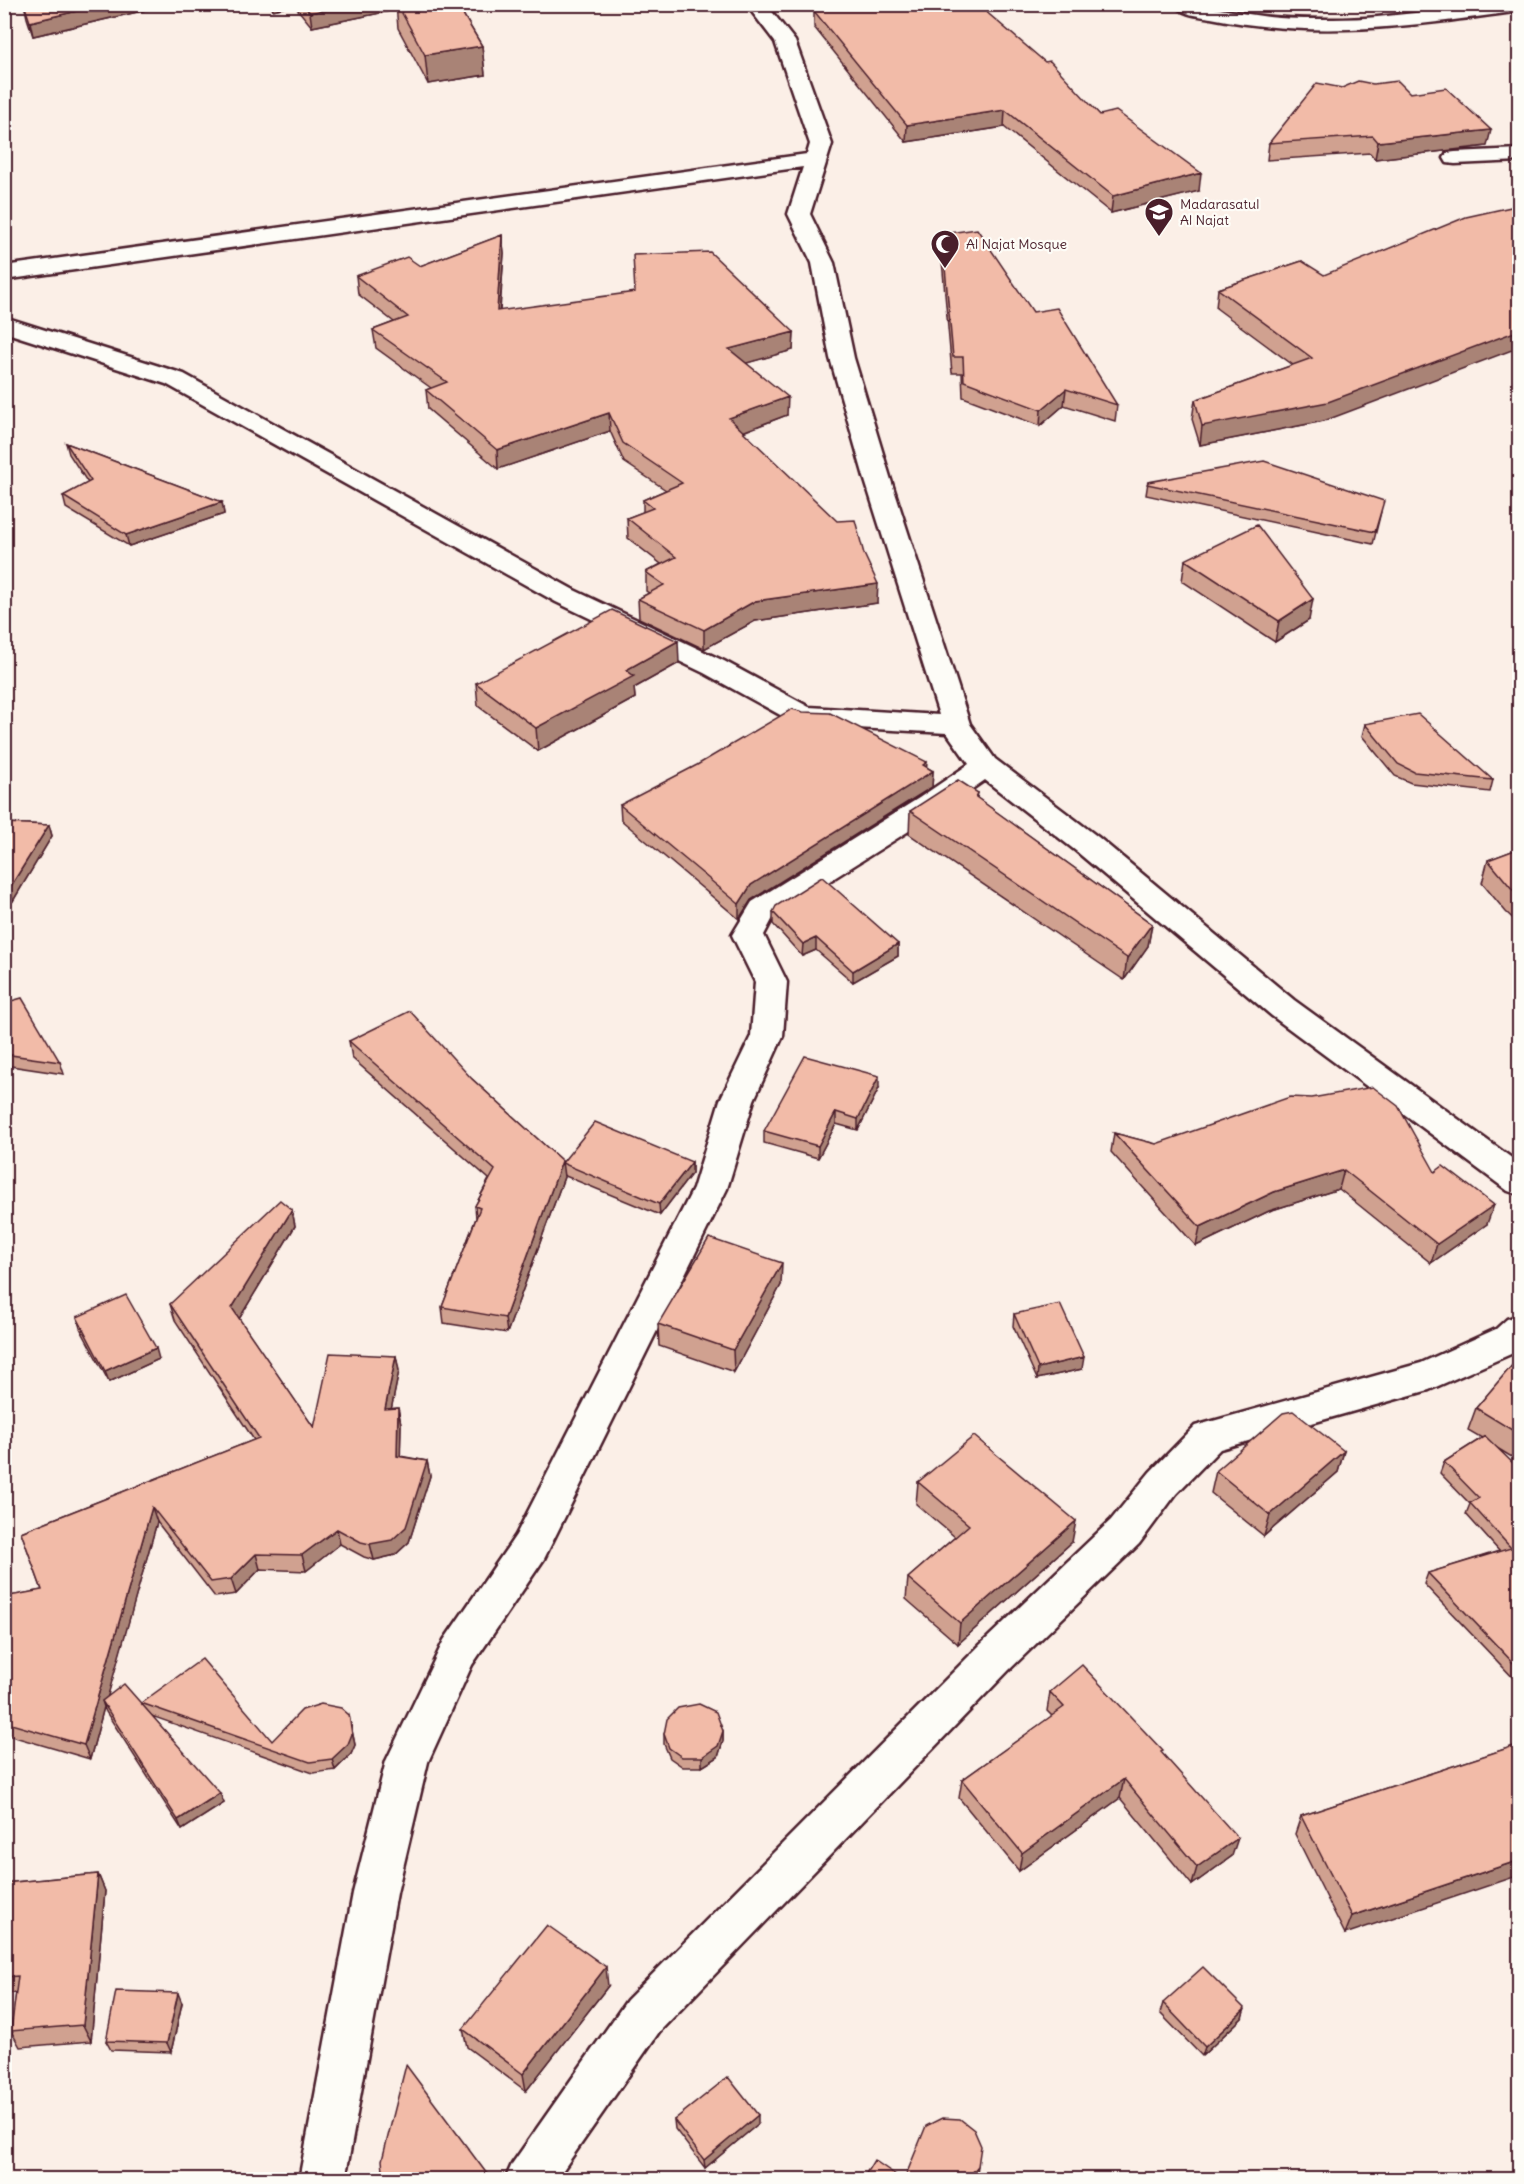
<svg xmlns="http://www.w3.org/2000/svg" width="1524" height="2184" font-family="Delius,sans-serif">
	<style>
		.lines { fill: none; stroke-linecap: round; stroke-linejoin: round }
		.minor-casing { stroke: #4a1f2b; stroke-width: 5 }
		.minor { fill: #fdfcf7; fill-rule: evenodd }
		.wall { fill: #d0a190; stroke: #4a1f2b; stroke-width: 1.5 }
		.shaded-wall { fill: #a98376; stroke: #4a1f2b; stroke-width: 1.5 }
		.building { fill: #f2bba8; stroke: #4a1f2b; stroke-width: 1.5 }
		.labels { text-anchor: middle; stroke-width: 4.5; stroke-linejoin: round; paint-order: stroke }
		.far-poi-label { font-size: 14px; fill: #4a1f2b; stroke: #fdfcf7; text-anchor: start }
	</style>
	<rect width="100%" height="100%" fill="#fbefe7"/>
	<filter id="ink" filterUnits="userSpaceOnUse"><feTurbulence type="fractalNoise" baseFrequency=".0167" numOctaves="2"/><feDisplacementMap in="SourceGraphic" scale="12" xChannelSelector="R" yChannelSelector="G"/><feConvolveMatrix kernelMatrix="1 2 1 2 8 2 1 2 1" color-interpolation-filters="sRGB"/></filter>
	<g filter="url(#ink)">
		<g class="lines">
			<g class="minor-casing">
				<path id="minor" d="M 746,4 L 766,4 L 795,41 L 832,144 L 810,214 L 834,263 L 854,358 L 890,477 L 970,724 L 995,759 L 1098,837 L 1294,1000 L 1520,1164 L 1520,1195 L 1508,1191 L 1272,1016 L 1076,851 L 985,780 L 939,812 L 774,916 L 764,935 L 787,982 L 783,1036 L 754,1100 L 727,1189 L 544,1559 L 472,1665 L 428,1762 L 397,1893 L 345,2180 L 299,2180 L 353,1893 L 386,1761 L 444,1640 L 516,1535 L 693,1189 L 720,1100 L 751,1036 L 755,982 L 732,935 L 752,902 L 919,798 L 969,764 L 947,733 L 803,725 L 793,722 L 704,673 L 556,602 L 166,384 L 4,332 L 4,317 L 184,374 L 574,590 L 724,661 L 809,707 L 939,715 L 864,477 L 830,358 L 812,263 L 788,214 L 803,167 L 4,280 L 4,266 L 807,154 L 810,144 L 775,42 Z
					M 1174,4 C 1202,4 1227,11 1255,15 C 1279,19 1304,19 1328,19 C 1392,20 1455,4 1520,4 L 1520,11 C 1413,26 1319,40 1211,18 C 1200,16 1181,15 1174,4 Z
					M 1520,149 L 1520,161 L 1455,164 L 1447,163 L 1444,158 L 1447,153 L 1455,152 Z
					M 1520,1315 L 1520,1350 L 1429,1390 L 1220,1449 L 1176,1494 L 1139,1544 L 1009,1670 L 659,2032 L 556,2180 L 505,2180 L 512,2164 L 627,2000 L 981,1644 L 1111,1520 L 1150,1472 L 1195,1426 L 1421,1363 L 1496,1329 L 1507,1319 Z"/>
			</g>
			<use href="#minor" class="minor"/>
		</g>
		<path class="wall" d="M 24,4 L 172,4 L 33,36 L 27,18 Z
			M 269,4 L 394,4 L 395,10 L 312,27 L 294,5 L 273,10 Z
			M 396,4 L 457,4 L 482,46 L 485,75 L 428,84 L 398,28 Z
			M 814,11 L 1045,62 L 1100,115 L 1199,191 L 1111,213 L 1004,127 L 906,142 L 814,27 Z
			M 1342,88 L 1487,146 L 1375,159 L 1370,153 L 1267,160 L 1269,143 Z
			M 942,234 L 1033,312 L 1117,405 L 1115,421 L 1064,405 L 1040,426 L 963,397 L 962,373 L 952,373 L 941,249 Z
			M 502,235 L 504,253 L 500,311 L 794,332 L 793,350 L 746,363 L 787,415 L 743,432 L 877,603 L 755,621 L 704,649 L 639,618 L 638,599 L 649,593 L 646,591 L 646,572 L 661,564 L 628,538 L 627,518 L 643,512 L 643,500 L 666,490 L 624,462 L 610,431 L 498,469 L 428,409 L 426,390 L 431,388 L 376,348 L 373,330 L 394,322 L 358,294 L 356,276 L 420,266 Z
			M 1302,261 L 1324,421 L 1200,445 L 1192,419 L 1195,400 L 1293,365 L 1216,308 L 1218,289 Z
			M 66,443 L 222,502 L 224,514 L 129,546 L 66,508 L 63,496 L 88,483 L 69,454 Z
			M 1148,482 L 1381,512 L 1373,544 L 1146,495 Z
			M 1185,560 L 1309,620 L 1275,642 L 1182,581 Z
			M 679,663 L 634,688 L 635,698 L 538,751 L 478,706 L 476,683 Z
			M 1365,724 L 1493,780 L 1490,792 L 1411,783 L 1395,776 L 1362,736 Z
			M 926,767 L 933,771 L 932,787 L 751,900 L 739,919 L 621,820 L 620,805 Z
			M 978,793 L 977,798 L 1152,924 L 1148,946 L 1124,980 L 909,834 L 910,811 Z
			M 4,823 L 49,825 L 52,836 L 13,901 L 4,892 Z
			M 1520,848 L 1520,925 L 1506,912 L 1482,883 L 1488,860 Z
			M 773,912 L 898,944 L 898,956 L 853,982 L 816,950 L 802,956 L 773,924 Z
			M 4,1003 L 60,1062 L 64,1074 L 4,1065 Z
			M 349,1041 L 472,1079 L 562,1161 L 562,1163 L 692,1162 L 692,1173 L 660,1215 L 563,1175 L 564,1177 L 507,1333 L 444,1323 L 442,1307 L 476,1218 L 475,1206 L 489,1179 L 352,1058 Z
			M 879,1088 L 858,1130 L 836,1124 L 818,1158 L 764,1143 L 764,1131 Z
			M 1114,1133 L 1156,1144 L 1435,1172 L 1487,1224 L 1431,1263 L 1339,1189 L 1269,1211 L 1196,1246 L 1111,1152 Z
			M 292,1210 L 295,1226 L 239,1319 L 314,1428 L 396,1356 L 399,1371 L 391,1409 L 398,1408 L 401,1424 L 400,1456 L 427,1461 L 430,1476 L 409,1542 L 395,1555 L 374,1560 L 364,1557 L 340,1544 L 306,1571 L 260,1569 L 236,1594 L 215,1597 L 157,1522 L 107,1697 L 141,1703 L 272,1741 L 351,1726 L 355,1745 L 351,1754 L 335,1770 L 313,1773 L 152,1716 L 224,1803 L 182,1830 L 106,1712 L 104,1707 L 90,1759 L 4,1734 L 4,1597 L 42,1590 L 21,1532 L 254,1440 L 175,1320 L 170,1304 Z
			M 781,1285 L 734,1372 L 659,1346 L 658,1324 Z
			M 1014,1314 L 1082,1369 L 1037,1379 L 1013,1326 Z
			M 77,1317 L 159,1359 L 109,1382 L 80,1328 Z
			M 1520,1356 L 1520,1453 L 1515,1459 L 1497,1448 L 1520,1470 L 1520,1685 L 1424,1584 L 1428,1573 L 1499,1551 L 1466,1514 L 1470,1504 L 1440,1473 L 1444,1462 L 1482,1438 L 1468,1430 L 1476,1408 Z
			M 1344,1451 L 1338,1472 L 1264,1536 L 1211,1493 L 1216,1471 Z
			M 918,1482 L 1072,1542 L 958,1644 L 906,1599 L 908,1578 L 955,1537 L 916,1504 Z
			M 1050,1692 L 1162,1754 L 1232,1856 L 1192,1885 L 1120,1798 L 1019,1871 L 959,1798 L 962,1780 L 1052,1716 L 1047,1711 Z
			M 723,1731 L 723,1741 L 718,1757 L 702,1767 L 683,1767 L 670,1758 L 664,1744 L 664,1734 Z
			M 1520,1744 L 1345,1934 L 1295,1834 L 1301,1816 Z
			M 98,1874 L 105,1891 L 91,2041 L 20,2047 L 11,2031 L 16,1993 L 4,1994 L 4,1883 Z
			M 608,1986 L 526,2091 L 467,2047 L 463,2029 Z
			M 182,2003 L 171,2052 L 111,2050 L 106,2041 Z
			M 1163,2003 L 1242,2018 L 1202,2056 L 1160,2013 Z
			M 674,2120 L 758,2124 L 705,2168 L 675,2129 Z"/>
		<path class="shaded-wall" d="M 107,4 L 172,4 L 33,36 L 30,22 Z
			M 272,4 L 294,4 L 294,5 L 273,10 Z
			M 351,4 L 394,4 L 395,10 L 312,27 L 310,13 Z
			M 482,46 L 485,75 L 428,84 L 425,55 Z
			M 1005,110 L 1004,127 L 906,142 L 907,125 Z
			M 1491,130 L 1487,146 L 1375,159 L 1378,142 Z
			M 1201,173 L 1199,191 L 1111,213 L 1113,196 Z
			M 502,235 L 504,253 L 498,329 L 497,311 Z
			M 1520,330 L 1520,347 L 1324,421 L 1200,445 L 1202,426 Z
			M 794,332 L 793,350 L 729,368 L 729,349 Z
			M 1066,389 L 1064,405 L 1040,426 L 1041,410 Z
			M 788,397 L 787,415 L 729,437 L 729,418 Z
			M 609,413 L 610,431 L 498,469 L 497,450 Z
			M 222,502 L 224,514 L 129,546 L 126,535 Z
			M 878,584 L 877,603 L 755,621 L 704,649 L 704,630 L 755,601 Z
			M 1313,599 L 1309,620 L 1275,642 L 1279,621 Z
			M 678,641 L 679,663 L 634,688 L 635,698 L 538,751 L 536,728 L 626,670 Z
			M 927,762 L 926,776 L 933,771 L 932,787 L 751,900 L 739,919 L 739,904 L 751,885 Z
			M 49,825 L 52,836 L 13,901 L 9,889 Z
			M 1152,924 L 1148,946 L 1124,980 L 1127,958 Z
			M 816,938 L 816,950 L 802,956 L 803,944 Z
			M 898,944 L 898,956 L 853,982 L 853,971 Z
			M 879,1076 L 879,1088 L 858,1130 L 858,1119 Z
			M 836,1112 L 836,1124 L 818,1158 L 818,1146 Z
			M 562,1161 L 564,1177 L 507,1333 L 505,1318 Z
			M 692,1162 L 692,1173 L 660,1215 L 659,1204 Z
			M 1344,1170 L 1339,1189 L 1269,1211 L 1196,1246 L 1200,1227 L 1274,1192 Z
			M 1494,1205 L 1487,1224 L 1431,1263 L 1437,1244 Z
			M 292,1210 L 295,1226 L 236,1324 L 232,1308 Z
			M 782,1263 L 781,1285 L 734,1372 L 733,1350 Z
			M 156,1348 L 159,1359 L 109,1382 L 105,1371 Z
			M 396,1356 L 399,1371 L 388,1425 L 385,1409 Z
			M 1084,1357 L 1082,1369 L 1037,1379 L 1038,1368 Z
			M 398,1408 L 401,1424 L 400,1471 L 397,1456 Z
			M 1520,1447 L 1520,1453 L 1515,1459 Z
			M 1344,1451 L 1338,1472 L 1264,1536 L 1270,1515 Z
			M 427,1461 L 430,1476 L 409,1542 L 395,1555 L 374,1560 L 370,1544 Z
			M 152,1507 L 157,1522 L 105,1706 L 102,1701 L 104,1707 L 90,1759 L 84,1745 Z
			M 1076,1521 L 1072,1542 L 958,1644 L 960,1623 Z
			M 337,1529 L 340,1544 L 306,1571 L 302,1555 Z
			M 256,1554 L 260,1569 L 236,1594 L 231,1579 Z
			M 349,1715 L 355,1745 L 351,1754 L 335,1770 L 332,1759 Z
			M 723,1731 L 723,1741 L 718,1757 L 702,1767 L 702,1757 Z
			M 1124,1779 L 1120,1798 L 1019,1871 L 1022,1853 Z
			M 220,1793 L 224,1803 L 182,1830 L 178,1820 Z
			M 1238,1838 L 1232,1856 L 1192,1885 L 1197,1867 Z
			M 1520,1860 L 1520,1875 L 1345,1934 L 1352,1916 Z
			M 98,1874 L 105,1891 L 91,2041 L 83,2025 Z
			M 606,1967 L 608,1986 L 526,2091 L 523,2074 Z
			M 178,1993 L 182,2003 L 171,2052 L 167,2043 Z
			M 1245,2009 L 1242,2018 L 1202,2056 L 1205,2047 Z
			M 758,2115 L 758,2124 L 705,2168 L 704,2160 Z
			M 978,2166 L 976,2180 L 966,2180 Z
			M 487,2174 L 488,2180 L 480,2180 Z"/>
		<path class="building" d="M 24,4 L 107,4 L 30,22 Z
			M 303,4 L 351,4 L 310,13 Z
			M 397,4 L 457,4 L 482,46 L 425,55 Z
			M 845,4 L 977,4 L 1045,62 L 1050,61 L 1100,115 L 1116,111 L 1201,173 L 1113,196 L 1005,110 L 907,125 L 814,11 Z
			M 1358,81 L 1373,84 L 1398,81 L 1410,93 L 1446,88 L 1491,130 L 1378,142 L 1373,136 L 1269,143 L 1317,83 L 1342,88 Z
			M 1520,205 L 1520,330 L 1328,402 L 1202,426 L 1195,400 L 1312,358 L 1218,289 L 1302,261 L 1324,275 L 1466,217 Z
			M 977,229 L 1033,312 L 1057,308 L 1117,405 L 1066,389 L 1041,410 L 964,381 L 963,357 L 953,357 L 942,234 Z
			M 502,235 L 497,311 L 635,292 L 633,255 L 710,252 L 794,332 L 729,349 L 788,397 L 729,418 L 837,521 L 855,520 L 864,554 L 878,584 L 755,601 L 704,630 L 638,599 L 664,585 L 646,572 L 676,557 L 627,518 L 653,508 L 643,500 L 682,483 L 623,443 L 609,413 L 497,450 L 426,390 L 447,382 L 373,330 L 408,317 L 356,276 L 407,257 L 420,266 Z
			M 66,443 L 222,502 L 126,535 L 63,496 L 91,481 Z
			M 1264,461 L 1384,501 L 1375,532 L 1147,484 L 1148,482 Z
			M 1257,525 L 1313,599 L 1279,621 L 1185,560 Z
			M 612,610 L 678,641 L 626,670 L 634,676 L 536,728 L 476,683 Z
			M 792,709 L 803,712 L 830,713 L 927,762 L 923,765 L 933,771 L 751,885 L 739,904 L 620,805 L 697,765 Z
			M 1418,714 L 1493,780 L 1414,772 L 1398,764 L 1365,724 Z
			M 958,780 L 978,793 L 976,797 L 1152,924 L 1127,958 L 910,811 Z
			M 4,823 L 49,825 L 9,889 L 4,884 Z
			M 1520,848 L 1520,896 L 1513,890 L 1488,860 Z
			M 822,877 L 898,944 L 853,971 L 816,938 L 803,944 L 773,912 L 776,906 Z
			M 22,998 L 60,1062 L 4,1054 L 4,1003 Z
			M 410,1011 L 472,1079 L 562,1161 L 505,1318 L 442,1307 L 480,1208 L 475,1206 L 495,1170 L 349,1041 Z
			M 805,1056 L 879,1076 L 858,1119 L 836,1112 L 818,1146 L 764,1131 Z
			M 1373,1087 L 1398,1106 L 1435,1172 L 1443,1166 L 1494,1205 L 1437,1244 L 1344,1170 L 1274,1192 L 1200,1227 L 1114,1133 L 1156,1144 L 1290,1097 L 1312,1098 Z
			M 595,1122 L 692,1162 L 659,1204 L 562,1163 Z
			M 280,1200 L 292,1210 L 232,1308 L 314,1428 L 330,1353 L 396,1356 L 385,1409 L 398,1408 L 397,1456 L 427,1461 L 406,1527 L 392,1540 L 370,1544 L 361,1542 L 337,1529 L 302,1555 L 256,1554 L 231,1579 L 211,1582 L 152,1507 L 84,1745 L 4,1722 L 4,1597 L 42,1590 L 21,1532 L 259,1438 L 170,1304 Z
			M 709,1238 L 782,1263 L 733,1350 L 658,1324 Z
			M 126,1295 L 156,1348 L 105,1371 L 77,1317 Z
			M 1060,1304 L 1084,1357 L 1038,1368 L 1014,1314 Z
			M 1520,1356 L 1520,1435 L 1476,1408 Z
			M 1293,1411 L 1344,1451 L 1270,1515 L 1216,1471 L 1283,1413 Z
			M 974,1436 L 1076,1521 L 960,1623 L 908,1578 L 969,1525 L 918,1482 Z
			M 1485,1436 L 1520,1470 L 1520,1670 L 1428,1573 L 1511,1548 L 1470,1503 L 1479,1498 L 1444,1462 Z
			M 202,1659 L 272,1741 L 302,1710 L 321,1704 L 341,1708 L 349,1715 L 352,1734 L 348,1744 L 332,1759 L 310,1762 L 141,1703 Z
			M 1082,1665 L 1163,1751 L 1161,1752 L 1238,1838 L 1197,1867 L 1124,1779 L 1022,1853 L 962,1780 L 1064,1707 L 1050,1692 Z
			M 124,1684 L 220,1793 L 178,1820 L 102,1701 Z
			M 699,1704 L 716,1712 L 723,1731 L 718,1746 L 702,1757 L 682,1757 L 669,1748 L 664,1734 L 667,1719 L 678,1708 Z
			M 1520,1744 L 1520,1860 L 1352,1916 L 1301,1816 Z
			M 98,1874 L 83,2025 L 11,2031 L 18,1976 L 4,1977 L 4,1883 Z
			M 547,1925 L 606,1967 L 523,2074 L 463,2029 Z
			M 1203,1967 L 1245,2009 L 1205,2047 L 1163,2003 Z
			M 116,1991 L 178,1993 L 167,2043 L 106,2041 Z
			M 406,2065 L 487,2174 L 480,2180 L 384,2180 L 382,2160 Z
			M 728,2077 L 758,2115 L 704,2160 L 674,2120 Z
			M 942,2118 L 960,2119 L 974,2130 L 981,2146 L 978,2166 L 966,2180 L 904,2180 L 926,2126 Z
			M 874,2160 L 903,2180 L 862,2180 Z"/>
	</g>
	<defs>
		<g id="school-pin" transform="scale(1.5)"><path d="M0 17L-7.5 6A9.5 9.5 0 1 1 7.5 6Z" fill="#4a1f2b" stroke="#fdfcf7"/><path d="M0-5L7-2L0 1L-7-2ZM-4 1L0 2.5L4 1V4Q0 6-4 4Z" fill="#fff"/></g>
		<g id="mosque-pin" transform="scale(1.5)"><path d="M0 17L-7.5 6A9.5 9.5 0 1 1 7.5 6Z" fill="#4a1f2b" stroke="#fdfcf7"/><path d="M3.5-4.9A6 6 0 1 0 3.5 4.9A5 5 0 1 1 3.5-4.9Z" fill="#fff"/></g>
	</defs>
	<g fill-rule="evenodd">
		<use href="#school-pin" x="1159" y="212"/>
		<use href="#mosque-pin" x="945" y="244"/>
	</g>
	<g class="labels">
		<g class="far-poi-label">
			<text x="1180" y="209">Madarasatul<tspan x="1180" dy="16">Al Najat</tspan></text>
			<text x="966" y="249">Al Najat Mosque</text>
		</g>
	</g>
	<rect width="1524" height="2184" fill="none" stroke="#fdfcf7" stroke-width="24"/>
	<rect x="12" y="12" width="1500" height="2160" fill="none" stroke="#4a1f2b" stroke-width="2" filter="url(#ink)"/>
</svg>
